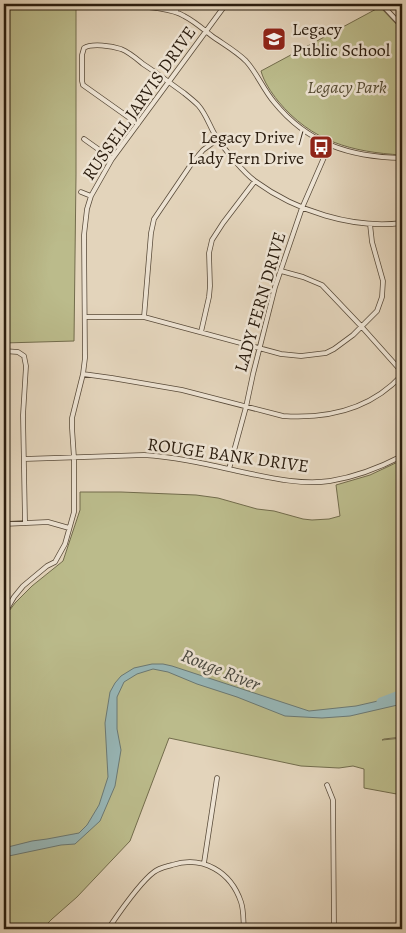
<svg xmlns="http://www.w3.org/2000/svg" width="406" height="933" font-family="Alegreya,serif">
	<style>
		.green { fill: #bbbb8b; stroke: #726c4c }
		.water { fill: #97b7b8; stroke: #6b7974 }
		.lines { fill: none; stroke-linecap: round; stroke-linejoin: round }
		.river { stroke: #97b7b8; stroke-width: 9 }
		.minor-casing { stroke: #584a39; stroke-width: 5.5 }
		.minor { stroke: #ede3d3; stroke-width: 4 }
		.labels { text-anchor: middle; stroke-width: 5; stroke-linejoin: round; paint-order: stroke }
		.poi-label { font-size: 18px; fill: #2a1c0e; stroke: #ede3d3; text-anchor: start }
		.park-label { font-size: 18px; font-style: italic; fill: #564c34; stroke: #ede3d3 }
		.street-label { font-size: 18px; fill: #2a1c0e; stroke: #ede3d3 }
		.water-label { font-size: 19px; font-style: italic; fill: #4b4a41; stroke: #ede3d3 }
	</style>
	<rect width="100%" height="100%" fill="#e3d4bb"/>
	<filter id="stains"><feTurbulence type="fractalNoise" baseFrequency=".004" numOctaves="4"/><feColorMatrix values="0 0 0 0 .2 0 0 0 0 .09 0 0 0 0 .02 0 0 0 .5 -.17"/></filter>
	<radialGradient id="worn" r=".72"><stop offset=".6" stop-color="#630" stop-opacity="0"/><stop offset="1" stop-color="#630" stop-opacity=".3"/></radialGradient>
	<path class="green" d="M 4,4 L 76,4 L 76,175 L 74,341 L 4,343 Z
		M 380,7 L 402,30 L 402,155 C 352,152 312,142 278,101 C 271,92 264,82 261,71 Z
		M 402,460 L 402,704 L 398,706 L 402,705 L 402,737 L 384,739 L 382,740 L 402,738 L 402,795 L 364,788 L 364,769 L 353,766 L 339,768 L 301,766 L 169,738 L 130,841 L 77,897 L 52,919 L 42,929 L 4,929 L 4,618 L 15,603 L 32,586 L 63,561 L 80,510 L 80,492 L 121,492 L 196,495 L 218,498 L 257,509 L 274,511 L 303,519 L 312,520 L 329,519 L 340,516 L 336,485 L 370,475 Z"/>
	<path class="water" d="M 152,664 L 163,664 L 172,666 L 309,711 L 356,706 L 391,698 L 402,694 L 402,704 L 350,716 L 322,718 L 285,716 L 237,697 L 197,684 L 168,672 L 153,669 L 137,674 L 124,682 L 117,697 L 117,729 L 121,750 L 115,786 L 100,821 L 75,844 L 61,845 L 4,857 L 4,848 L 32,841 L 47,839 L 79,833 L 87,825 L 99,805 L 108,777 L 105,723 L 110,692 L 115,683 L 121,676 L 134,668 Z"/>
	<g class="lines">
		<path class="river" d="M 381,702 L 402,694"/>
		<g class="minor-casing">
			<path id="minor" d="M 117,4 C 134,6 170,7 184,16 C 194,21 203,29 212,36 C 223,44 236,51 246,61 C 257,73 263,89 274,102 C 308,144 350,157 402,158
				M 383,4 L 386,9 L 402,26
				M 176,12 L 178,4
				M 138,124 L 83,85 L 82,81 L 82,55 L 84,48 C 92,43 112,46 121,49 C 129,52 137,59 143,64 C 157,73 170,83 184,93 C 189,97 194,101 198,105 C 207,115 210,128 217,138 C 225,150 244,173 255,181 C 296,211 352,229 402,223
				M 84,139 L 112,159
				M 81,192 L 91,196
				M 281,271 L 303,277 L 322,285 L 361,326 L 402,372
				M 85,317 L 144,317 L 281,354 L 301,356 L 326,353 L 334,349 L 353,335 L 377,311 L 382,297 L 383,281 L 372,242 L 370,224
				M 144,317 L 151,233 L 154,219 L 192,163 L 203,150 L 218,139
				M 201,332 L 209,297 L 210,286 L 209,253 L 212,240 L 223,223 L 255,181
				M 4,351 L 18,352 L 24,356 L 26,366 L 23,415 L 25,522
				M 83,374 L 112,378 L 182,390 L 283,416 C 328,419 370,410 402,375
				M 24,459 L 144,455 C 177,457 210,465 242,472 C 271,478 301,485 330,481 C 355,477 379,468 402,456
				M 229,469 L 246,407 L 253,374 L 275,287 L 302,208 L 329,146
				M 4,524 L 48,522 L 69,528
				M 4,614 L 14,597 L 23,586 L 47,566 L 55,562 L 65,544 L 74,512 L 74,458 L 72,428 L 72,418 L 83,374 L 85,358 L 84,235 L 87,209 L 91,196 L 112,159 L 226,4
				M 327,785 L 333,800 L 334,929
				M 204,863 L 217,778
				M 108,929 C 119,913 139,883 154,872 C 159,868 165,867 172,865 C 203,855 231,872 241,902 C 244,911 243,920 244,929
				M 334,929 L 349,927 L 365,929"/>
		</g>
		<use href="#minor" class="minor"/>
	</g>
	<defs>
		<g id="school-square" transform="scale(1.25)"><rect x="-9" y="-9" width="18" height="18" rx="4" fill="#8f2418" stroke="#ede3d3"/><path d="M0-5L7-2L0 1L-7-2ZM-4 1L0 2.5L4 1V4Q0 6-4 4Z" fill="#fff"/></g>
		<g id="bus-square" transform="scale(1.25)"><rect x="-9" y="-9" width="18" height="18" rx="4" fill="#8f2418" stroke="#ede3d3"/><path d="M-5-6H5V4H4V6H2V4H-2V6H-4V4H-5ZM-3.5-4V0h7V-4ZM-3.5 1.2v1.5H-2V1.2ZM2 1.2v1.5H3.5V1.2Z" fill="#fff"/></g>
	</defs>
	<g fill-rule="evenodd">
		<use href="#school-square" x="274" y="39"/>
		<use href="#bus-square" x="321" y="147"/>
	</g>
	<g class="labels">
		<g class="poi-label">
			<text x="292" y="35">Legacy<tspan x="292" dy="21">Public School</tspan></text>
			<text x="304" y="143" text-anchor="end">Legacy Drive /<tspan x="304" dy="21">Lady Fern Drive</tspan></text>
		</g>
		<g class="park-label">
			<text x="347" y="93">Legacy Park</text>
		</g>
		<g class="street-label">
			<text transform="translate(139 103) rotate(-55)" y="6">RUSSELL JARVIS DRIVE</text>
			<text transform="translate(260 302) rotate(-74)" y="6">LADY FERN DRIVE</text>
			<text transform="translate(228 455) rotate(8)" y="6">ROUGE BANK DRIVE</text>
		</g>
		<g class="water-label">
			<text transform="translate(221 669) rotate(22)" y="7">Rouge River</text>
		</g>
	</g>
	<rect width="406" height="933" fill="none" stroke="#e3d4bb" stroke-width="20"/>
	<rect x="5" y="5" width="396" height="923" fill="none" stroke="#2a1c0e" stroke-width="2.5"/>
	<rect x="10" y="10" width="386" height="913" fill="none" stroke="#2a1c0e"/>
	<rect width="100%" height="100%" filter="url(#stains)"/>
	<rect width="100%" height="100%" fill="url(#worn)"/>
</svg>
